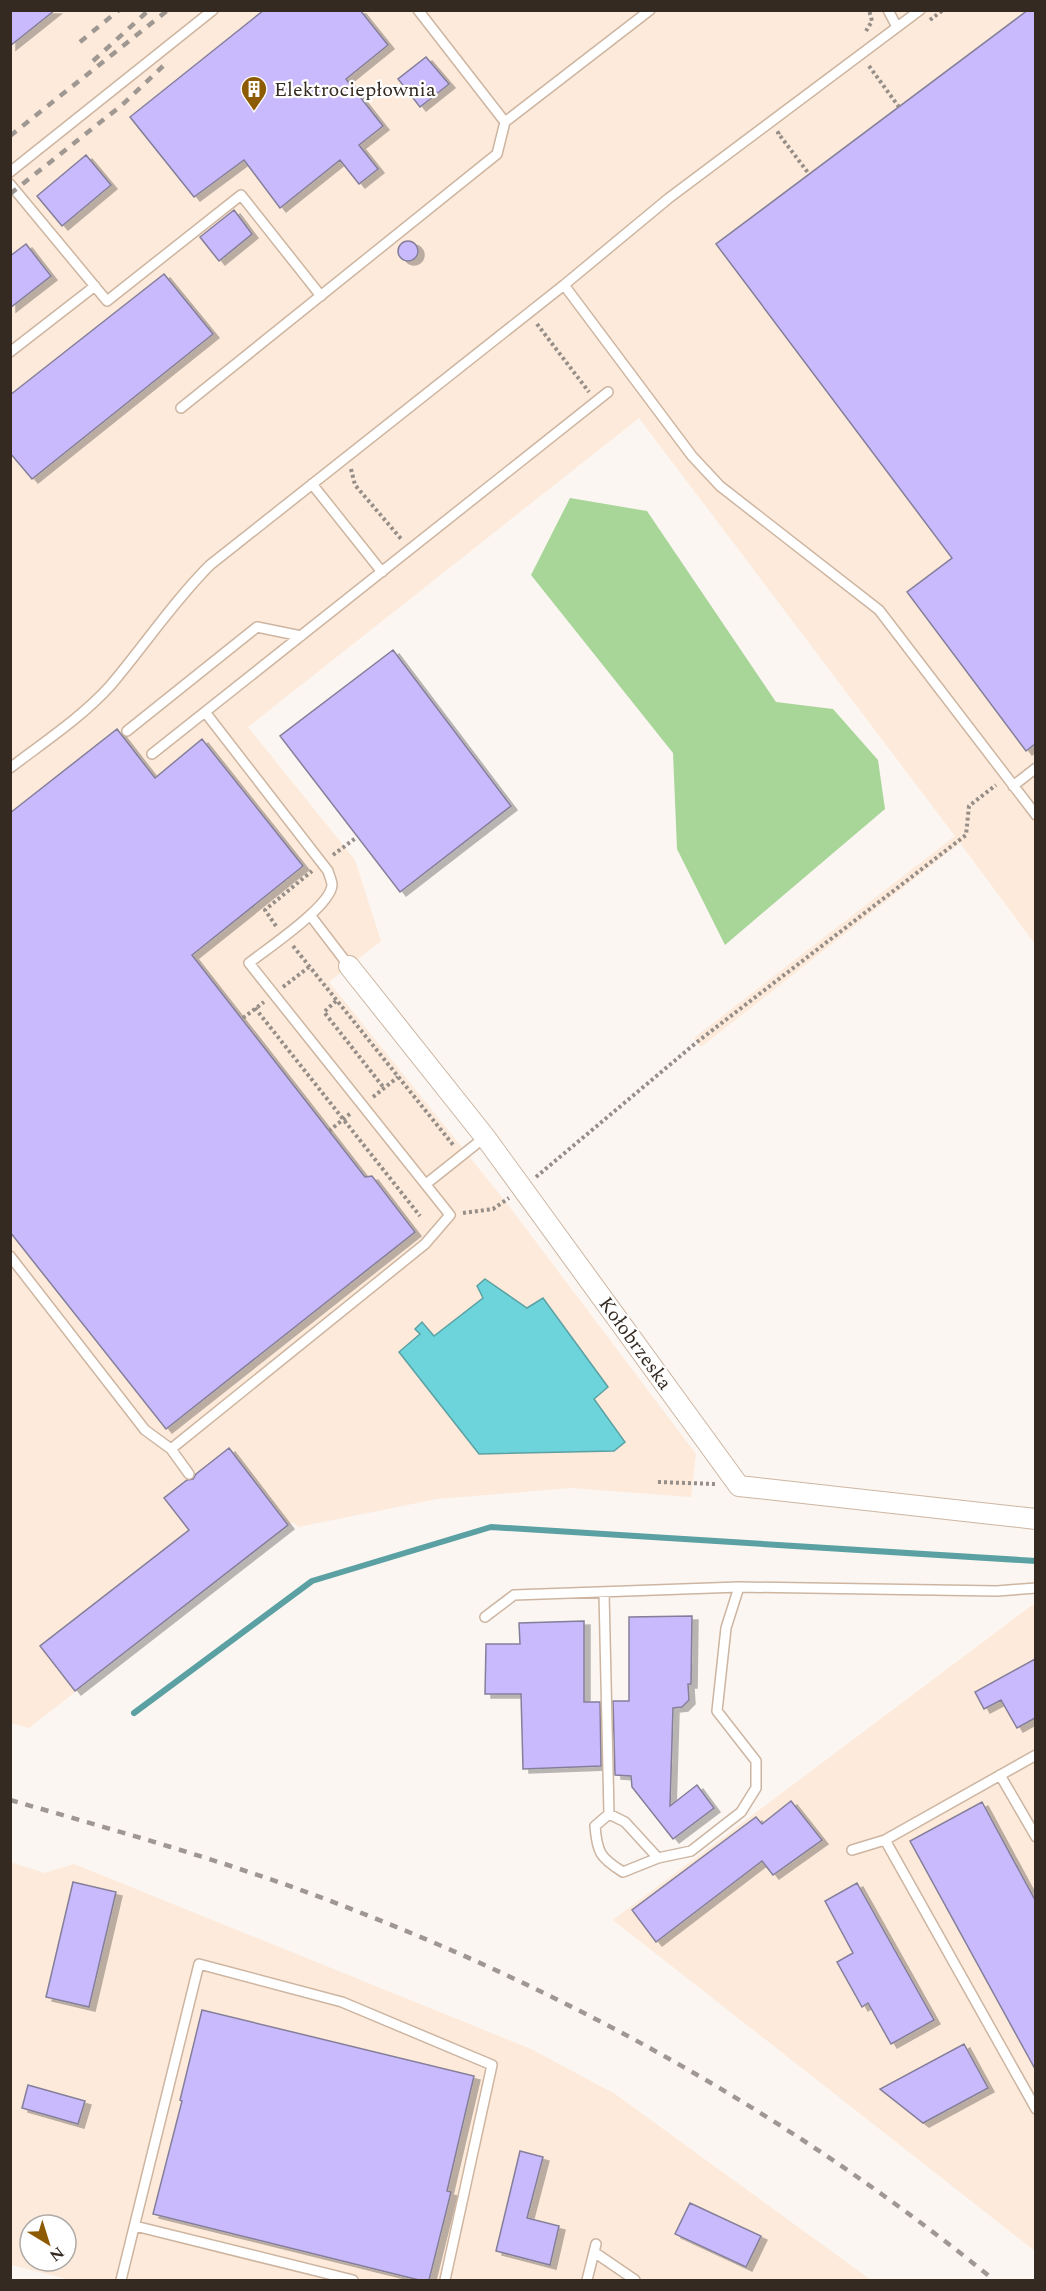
<svg xmlns="http://www.w3.org/2000/svg" width="1046" height="2291" font-family="Spectral,serif">
	<style>
		.built { fill: #fdeada; fill-rule: evenodd }
		.green { fill: #a8d598 }
		.water { fill: #6cd4da; stroke: #5ba1a3; stroke-width: 1.5 }
		.lines { fill: none; stroke-linecap: round; stroke-linejoin: round }
		.stream { stroke: #5ba1a3; stroke-width: 6 }
		.building { fill: #c9b9fd; stroke: #847f99; stroke-width: 1.5; filter: url(#shadow) }
		.service-casing { stroke: #cdb5a1; stroke-width: 12 }
		.minor-casing { stroke: #cdb5a1; stroke-width: 22 }
		.path { stroke: #968e88; stroke-width: 4; stroke-dasharray: 3 3; stroke-linecap: butt }
		.service { stroke: #fff; stroke-width: 9 }
		.minor { stroke: #fff; stroke-width: 20 }
		.rail { stroke: #9f9892; stroke-width: 4.5; stroke-dasharray: 8 8; stroke-linecap: butt }
		.labels { text-anchor: middle; stroke-width: 4.5; stroke-linejoin: round; paint-order: stroke }
		.poi-label { font-size: 20px; fill: #342a22; stroke: #fff; text-anchor: start }
		.street-label { font-size: 20px; fill: #342a22; stroke: #fff }
	</style>
	<defs>
		<filter id="shadow"><feDropShadow dx="6" dy="4" stdDeviation="0" flood-color="#0004"/></filter>
	</defs>
	<rect width="100%" height="100%" fill="#fbf6f2"/>
	<path class="built" d="M 10,11 L 1036,11 L 1035,944 L 960,843 L 701,1047 L 694,1038 L 955,836 L 639,418 L 248,727 L 355,860 L 381,941 L 329,982 L 505,1201 L 696,1454 L 691,1497 L 570,1488 L 437,1499 L 298,1527 L 293,1522 L 29,1728 L 10,1723 Z
		M 1035,1605 L 1035,2251 L 613,1920 L 1031,1606 Z
		M 10,1862 L 45,1873 L 74,1864 L 531,2049 L 615,2094 L 871,2280 L 71,2280 L 11,2265 ZM 30,2225 L 66,2225 L 66,2261 L 30,2261 Z"/>
	<path class="green" d="M 570,498 L 647,511 L 776,702 L 833,709 L 878,760 L 885,809 L 725,945 L 677,849 L 673,753 L 531,575 Z"/>
	<path class="water" d="M 485,1279 L 527,1308 L 543,1298 L 608,1387 L 594,1399 L 625,1442 L 614,1451 L 479,1454 L 399,1352 L 420,1334 L 415,1329 L 422,1322 L 434,1336 L 483,1298 L 477,1286 Z"/>
	<g class="lines">
		<path class="stream" d="M 134,1713 L 312,1581 L 491,1527 L 1036,1561"/>
	</g>
	<path class="building" d="M 10,10 L 55,10 L 10,46 Z
		M 264,10 L 360,10 L 388,45 L 346,79 L 383,126 L 359,145 L 378,169 L 359,184 L 340,160 L 280,208 L 244,160 L 194,197 L 130,117 Z
		M 1028,10 L 1035,10 L 1035,744 L 1026,751 L 907,592 L 952,558 L 716,244 Z
		M 426,57 L 449,84 L 420,107 L 398,79 Z
		M 86,155 L 111,185 L 62,226 L 37,196 Z
		M 234,210 L 252,234 L 219,261 L 200,237 Z
		M398 251a10 10 0 1 1 20 0a10 10 0 1 1-20 0Z
		M 26,244 L 51,276 L 10,308 L 10,256 Z
		M 164,274 L 213,334 L 32,479 L 10,453 L 10,395 Z
		M 393,650 L 511,806 L 400,892 L 280,736 Z
		M 117,729 L 155,778 L 202,739 L 303,866 L 192,955 L 365,1177 L 372,1176 L 415,1232 L 166,1429 L 10,1232 L 10,813 Z
		M 229,1448 L 288,1525 L 75,1691 L 40,1646 L 189,1530 L 164,1498 L 187,1480 L 193,1479 L 196,1474 Z
		M 692,1616 L 691,1684 L 688,1684 L 689,1700 L 682,1707 L 673,1708 L 670,1806 L 697,1785 L 714,1808 L 673,1839 L 632,1787 L 631,1776 L 615,1775 L 613,1701 L 629,1701 L 629,1617 Z
		M 584,1621 L 584,1702 L 600,1702 L 601,1766 L 523,1769 L 521,1694 L 485,1694 L 486,1644 L 520,1644 L 519,1623 Z
		M 1035,1659 L 1035,1718 L 1017,1728 L 1001,1700 L 984,1709 L 975,1692 Z
		M 791,1801 L 822,1840 L 773,1875 L 762,1861 L 656,1942 L 632,1910 L 756,1817 L 762,1824 Z
		M 982,1802 L 1035,1900 L 1035,2069 L 910,1841 Z
		M 73,1882 L 116,1892 L 89,2007 L 46,1997 Z
		M 857,1883 L 934,2020 L 891,2044 L 868,2003 L 862,2007 L 837,1962 L 853,1953 L 825,1901 Z
		M 202,2010 L 474,2076 L 447,2191 L 451,2192 L 429,2280 L 419,2280 L 153,2214 L 182,2101 L 180,2100 Z
		M 964,2044 L 988,2088 L 923,2123 L 880,2089 Z
		M 28,2085 L 85,2101 L 78,2124 L 22,2108 Z
		M 520,2151 L 543,2157 L 527,2218 L 559,2226 L 550,2265 L 496,2251 Z
		M 690,2203 L 761,2236 L 746,2267 L 675,2234 Z"/>
	<g class="lines">
		<g class="service-casing">
			<path id="service" d="M 418,10 L 505,122
				M 888,10 L 897,27
				M 10,172 L 213,10
				M 10,184 L 107,301 L 241,195 L 321,296
				M 564,285 L 692,456 L 720,486 L 879,610 L 1036,815
				M 10,352 L 95,286
				M 181,408 L 497,154 L 505,122 L 650,10
				M 312,484 L 382,572
				M 127,731 L 257,627 L 301,636
				M 152,754 L 608,392
				M 10,768 C 44,742 82,717 110,686 C 144,646 173,602 210,565 L 564,285 L 669,198 L 920,10
				M 1013,786 L 1036,768
				M 310,915 L 349,966
				M 426,1184 L 485,1137
				M 10,1256 L 145,1430 L 171,1449 L 189,1474
				M 171,1449 L 425,1244 L 450,1215 L 249,963 C 267,949 331,906 332,885 C 332,881 329,875 328,871 L 205,712
				M 604,1592 L 609,1814
				M 485,1617 L 514,1595 L 739,1587 L 997,1591 L 1036,1588
				M 1000,1775 L 1036,1837
				M 885,1840 L 1036,2109
				M 852,1850 L 885,1840 L 1036,1755
				M 658,1858 L 623,1872 C 600,1858 597,1852 595,1826 L 609,1814 L 625,1822 L 658,1858 L 691,1851 L 741,1812 L 756,1788 L 756,1761 L 717,1711 L 726,1628 L 739,1587
				M 135,2226 L 353,2280
				M 594,2252 L 635,2280
				M 121,2280 L 199,1964 L 342,2002 L 492,2065 L 445,2280
				M 587,2280 L 596,2244"/>
		</g>
		<g class="minor-casing">
			<path id="minor" d="M 349,966 L 485,1137 L 739,1486 L 1036,1519"/>
		</g>
		<path class="path" d="M 930,20 L 943,10
			M 866,31 L 872,21 L 869,10
			M 869,66 L 899,107
			M 780,132 L 778,133 L 809,174
			M 537,324 L 589,392
			M 351,469 L 355,485 L 402,540
			M 333,855 L 357,837
			M 276,926 L 265,910 L 312,871
			M 293,946 L 454,1146
			M 283,987 L 309,967
			M 336,1001 L 324,1012 L 384,1088
			M 255,1008 L 420,1216
			M 243,1018 L 264,1002
			M 373,1097 L 398,1077
			M 329,1131 L 351,1113
			M 536,1177 L 697,1042 L 966,835 L 969,806 L 996,785
			M 463,1213 L 493,1209 L 509,1198
			M 658,1482 L 715,1484"/>
		<use href="#service" class="service"/>
		<use href="#minor" class="minor"/>
		<path class="rail" d="M 80,42 L 119,10
			M 93,61 L 149,10
			M 10,136 L 168,10
			M 10,194 L 122,105 L 163,66
			M 10,1800 C 129,1834 249,1868 364,1914 C 591,2003 805,2126 994,2280"/>
	</g>
	<defs>
		<g id="building-pin" transform="scale(1.35)"><path d="M0 17L-7.5 6A9.5 9.5 0 1 1 7.5 6Z" fill="#8c5b04" stroke="#fff"/><path d="M-4-6H4V6H1V3H-1V6H-4ZM-2.5-4.3h1.7v1.8h-1.7ZM.8-4.3h1.7v1.8H.8ZM-2.5-1h1.7V.8h-1.7ZM.8-1h1.7V.8H.8Z" fill="#fff"/></g>
	</defs>
	<g fill-rule="evenodd">
		<use href="#building-pin" x="254" y="89"/>
	</g>
	<g class="labels">
		<g class="poi-label">
			<text x="274" y="96">Elektrociepłownia</text>
		</g>
		<g class="street-label">
			<text transform="translate(636 1343) rotate(54)" y="7">Kołobrzeska</text>
		</g>
	</g>
	<rect width="1046" height="2291" fill="none" stroke="#342a22" stroke-width="24"/>
	<g transform="translate(48 2243) rotate(142)"><circle r="28" fill="#ffffff" stroke="#aeaaa7" stroke-width="1.5"/>
	<path d="M0-4.5L10 22L0 15L-10 22Z" fill="#8c5b04"/>
	<text y="-9" font-size="16" font-weight="bold" text-anchor="middle" fill="#342a22">N</text>
	</g>
</svg>
